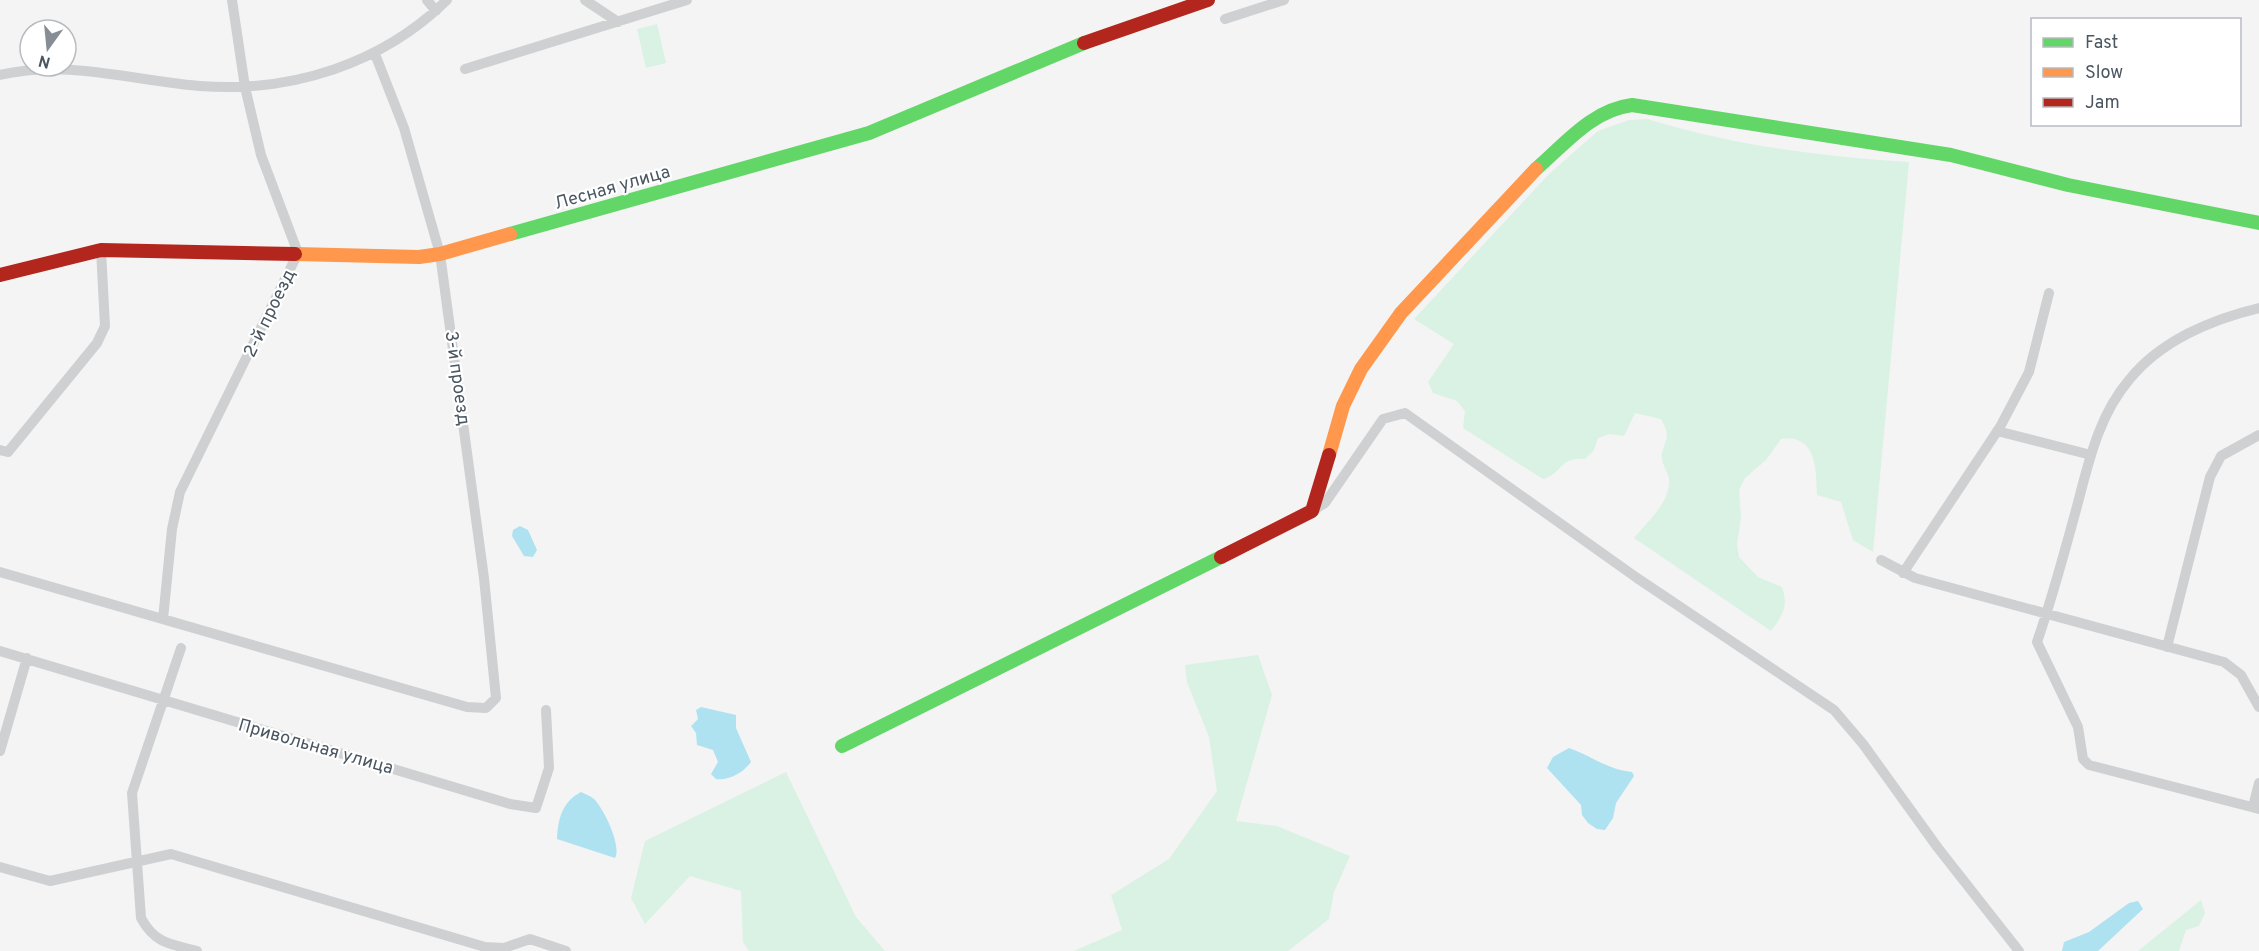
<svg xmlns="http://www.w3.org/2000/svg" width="2259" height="951" font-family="Overpass,sans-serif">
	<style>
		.green { fill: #d9f2e3 }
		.water { fill: #aee2f0 }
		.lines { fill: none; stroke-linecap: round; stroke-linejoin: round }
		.street { stroke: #ced0d2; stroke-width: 10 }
		.fast { stroke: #63d668; stroke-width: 14 }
		.slow { stroke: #ff974d; stroke-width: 14 }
		.jam { stroke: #b3261e; stroke-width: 14 }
		.labels { text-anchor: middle; stroke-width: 4.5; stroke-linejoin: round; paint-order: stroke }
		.street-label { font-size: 18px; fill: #4a5661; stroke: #fff }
	</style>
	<rect width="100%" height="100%" fill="#f4f4f4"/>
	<path class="green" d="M 657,24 L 666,63 L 646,68 L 637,29 Z
		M 1647,119 C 1732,145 1821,157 1909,162 L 1873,552 L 1853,540 L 1841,502 L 1817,495 C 1816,469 1817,434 1781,439 L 1766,460 L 1745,478 L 1739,490 L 1741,518 L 1737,544 L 1739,557 L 1758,577 L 1782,587 C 1789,607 1782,616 1771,631 L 1634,538 C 1647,522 1671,502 1669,479 C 1668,471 1660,463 1662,453 C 1667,436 1670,436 1661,419 L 1635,413 L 1624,436 L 1610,434 L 1598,438 L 1594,450 L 1585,459 C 1560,456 1563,473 1543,479 L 1463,428 L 1465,411 L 1457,401 L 1433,393 L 1428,382 L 1454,344 L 1414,319 L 1549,174 L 1598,131 L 1629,120 Z
		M 1258,655 L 1272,695 L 1236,821 L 1277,826 L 1350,856 L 1334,892 L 1329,919 L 1288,951 L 1074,951 L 1122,930 L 1111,895 L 1169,859 L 1217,791 L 1209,737 L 1187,682 L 1185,665 Z
		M 786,772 L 856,917 L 885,951 L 749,951 L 743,942 L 741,891 L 690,876 L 645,924 L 631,898 L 645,841 Z
		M 2201,900 L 2205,913 L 2199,926 L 2186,930 L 2179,951 L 2138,951 Z"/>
	<path class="water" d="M 520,526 L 528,530 L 537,550 L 533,557 L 524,556 L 512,536 L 513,530 Z
		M 701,707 L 736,715 L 736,728 L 751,762 C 744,772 729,781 716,779 L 711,774 L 718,762 L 713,750 L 697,745 L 696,733 L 691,726 L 698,719 L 696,710 Z
		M 1569,748 C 1594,757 1606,769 1632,772 L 1634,776 L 1616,803 L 1613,818 L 1605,830 L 1597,829 L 1588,823 L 1582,815 L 1581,805 L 1547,768 L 1553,757 Z
		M 581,792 C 585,794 591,796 594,799 C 604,809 622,846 615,858 L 557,839 C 558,819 562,802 581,792 Z
		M 2138,901 L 2143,909 L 2098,951 L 2062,951 L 2064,942 L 2089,932 L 2129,903 Z"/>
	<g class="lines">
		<path class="street" d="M 427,0 L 436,11
			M 585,0 L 618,22
			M 1225,19 L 1284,0
			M 465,69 L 687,0
			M 0,75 C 65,59 135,81 200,86 C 291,93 382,64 447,0
			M 2259,308 C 2212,319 2160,341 2129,380 C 2098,416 2088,465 2076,510 C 2064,554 2052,599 2037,642 L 2078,727 L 2083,759 L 2089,765 L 2259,809
			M 1997,431 L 2091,455
			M 0,450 L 8,452 L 97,343 L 105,326 L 101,250
			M 1312,511 L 1325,503 L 1383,419 L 1405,413 L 1637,578 L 1834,710 L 1863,744 L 1938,848 L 2019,951
			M 1881,560 L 1915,578 L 2224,662 L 2241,675 L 2259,707
			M 0,572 L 467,707 L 486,708 L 496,698 L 484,578 L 440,254 L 404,128 L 375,54
			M 1903,573 L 2000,427 L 2029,372 L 2049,293
			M 163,619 L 172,529 L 180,492 L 298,253 L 261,155 L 245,87 L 232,0
			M 2167,647 L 2210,477 L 2221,456 L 2259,435
			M 181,648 L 132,793 L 141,918 C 155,944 171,944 197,951
			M 0,651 L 510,804 L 536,808 L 549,768 L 546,710
			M 0,751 L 27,658
			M 2253,807 L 2259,783
			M 0,867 L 50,881 L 171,854 L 485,947 L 504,948 L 530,939 L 566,951"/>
		<path class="fast" d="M 1536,169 C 1565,144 1592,110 1632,105 L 1951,155 L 2068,185 L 2259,223
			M 510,234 L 869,133 L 1084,43
			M 842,746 L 1221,557"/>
		<path class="slow" d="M 295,254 L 419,257 L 440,254 L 510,234
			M 1329,455 L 1343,406 L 1361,369 L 1401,313 L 1536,169"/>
		<path class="jam" d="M 1084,43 L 1208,0
			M 0,275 L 101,250 L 295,254
			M 1221,557 L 1312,511 L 1329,455"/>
	</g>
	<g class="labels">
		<g class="street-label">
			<text transform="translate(612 187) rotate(-16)" y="6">Лесная улица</text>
			<text transform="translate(269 313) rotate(-64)" y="6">2-й проезд</text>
			<text transform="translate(458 378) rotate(82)" y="6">3-й проезд</text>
			<text transform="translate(316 746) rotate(16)" y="6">Привольная улица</text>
		</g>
	</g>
	<rect x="2031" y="18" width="210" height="108" fill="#ffffff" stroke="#b7bbc0" stroke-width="1.5"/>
	<rect x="2043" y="38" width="30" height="9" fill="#63d668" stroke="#b7bbc0" stroke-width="1.5"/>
	<text x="2085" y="48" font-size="18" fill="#4a5661">Fast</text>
	<rect x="2043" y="68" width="30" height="9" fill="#ff974d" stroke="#b7bbc0" stroke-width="1.5"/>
	<text x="2085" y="78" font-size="18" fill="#4a5661">Slow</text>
	<rect x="2043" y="98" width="30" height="9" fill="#b3261e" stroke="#b7bbc0" stroke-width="1.5"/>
	<text x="2085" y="108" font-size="18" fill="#4a5661">Jam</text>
	<g transform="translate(48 48) rotate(195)"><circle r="28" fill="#ffffff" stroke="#b7bbc0" stroke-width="1.5"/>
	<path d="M0-4.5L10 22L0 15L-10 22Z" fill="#868d94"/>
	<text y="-9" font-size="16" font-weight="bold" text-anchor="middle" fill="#4a5661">N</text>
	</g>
</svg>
